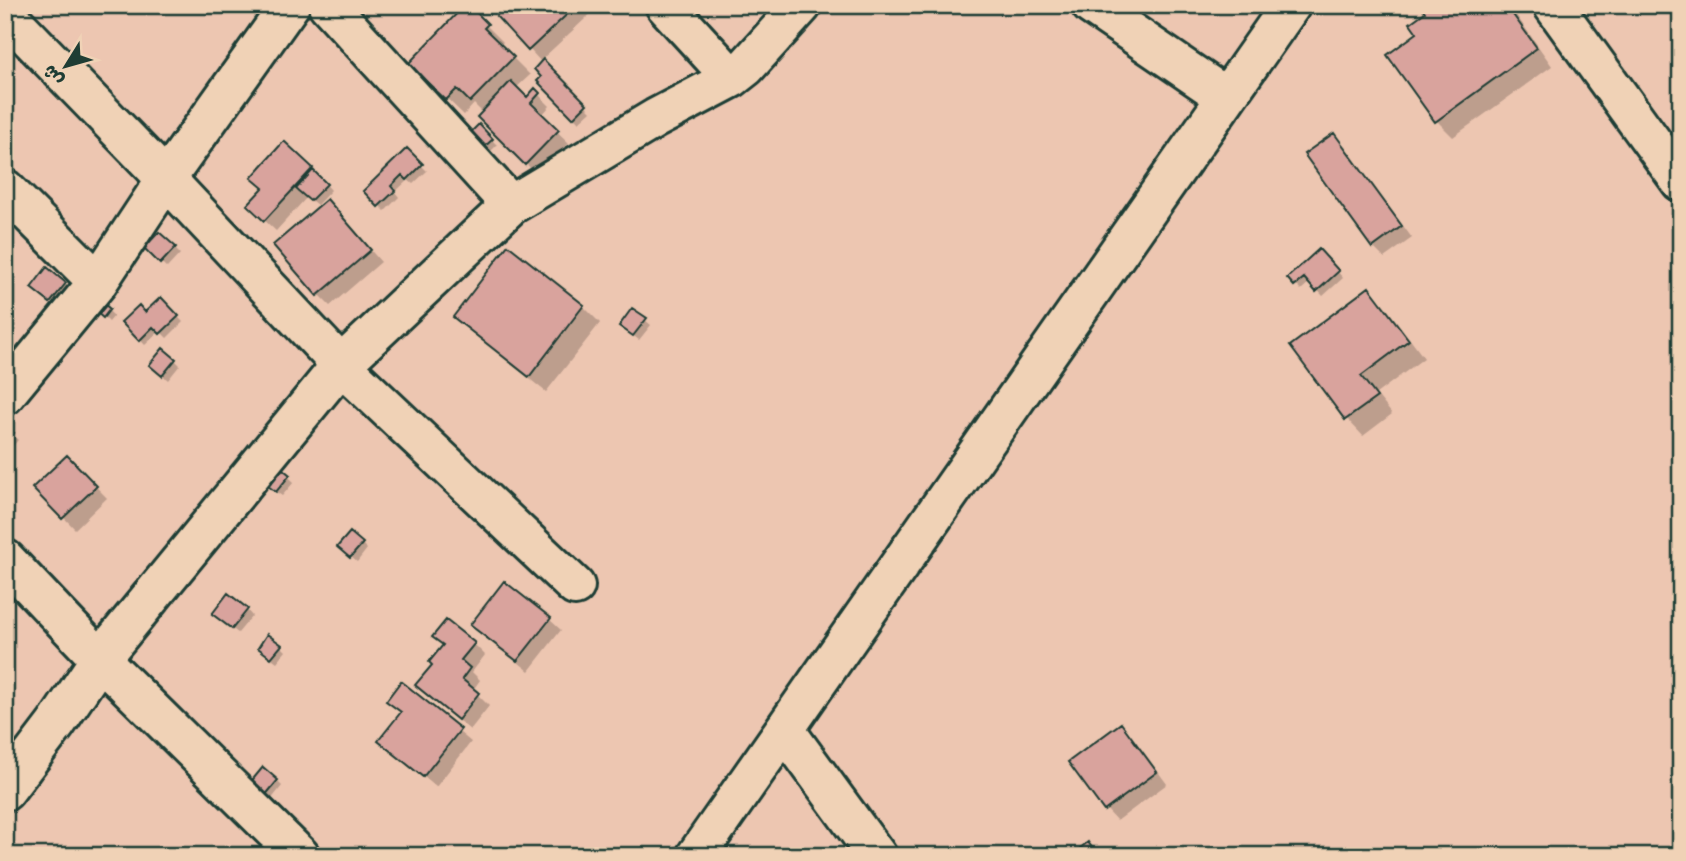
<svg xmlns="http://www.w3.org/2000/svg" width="1686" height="861" font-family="Delius,'Playpen Sans Arabic',sans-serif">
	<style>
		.shadow { fill: #0003 }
		.building { fill: #d9a39d; stroke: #1f3d34; stroke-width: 2 }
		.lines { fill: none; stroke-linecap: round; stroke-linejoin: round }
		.minor-casing { stroke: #1f3d34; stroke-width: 44 }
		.minor { stroke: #f0d2b6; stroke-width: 38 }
	</style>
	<rect width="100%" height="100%" fill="#edc6b1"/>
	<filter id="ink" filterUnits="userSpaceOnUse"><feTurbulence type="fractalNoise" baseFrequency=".0143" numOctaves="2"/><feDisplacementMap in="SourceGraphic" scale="14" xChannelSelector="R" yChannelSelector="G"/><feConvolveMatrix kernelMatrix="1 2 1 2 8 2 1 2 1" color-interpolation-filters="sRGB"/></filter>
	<g filter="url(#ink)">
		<path class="shadow" d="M 489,5 L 600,5 L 541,60 L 591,111 L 579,122 L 539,81 L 543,77 L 542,63 Z
			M 1422,5 L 1509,5 L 1552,66 L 1453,137 L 1437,121 L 1390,55 L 1420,33 L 1428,12 Z
			M 467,6 L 503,42 L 500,45 L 530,75 L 516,88 L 527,99 L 535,91 L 550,106 L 541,116 L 569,143 L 537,175 L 480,117 L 483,113 L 474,104 L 464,115 L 411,64 Z
			M 479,127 L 497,145 L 488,154 L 470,135 Z
			M 1334,135 L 1345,146 L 1412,238 L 1384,258 L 1373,247 Z
			M 407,151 L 427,171 L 413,184 L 408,180 L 395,192 L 399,197 L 385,211 L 365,191 Z
			M 312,169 L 331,190 L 317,205 L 307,197 L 276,231 L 261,217 Z
			M 338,213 L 381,262 L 330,306 L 319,295 Z
			M 160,234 L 180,254 L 167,268 L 146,248 Z
			M 1325,257 L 1343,278 L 1323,296 L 1310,282 L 1301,290 L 1290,278 Z
			M 65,284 L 70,289 L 56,307 L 39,293 Z
			M 1368,289 L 1385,306 L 1424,358 L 1376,394 L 1392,414 L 1363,436 L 1347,419 L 1292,347 Z
			M 161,300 L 183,322 L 167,338 L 160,331 L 145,345 L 123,322 L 146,314 Z
			M 103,305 L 114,316 L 109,322 L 98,311 Z
			M 583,306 L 600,323 L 546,392 L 472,333 L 455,317 Z
			M 645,320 L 651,325 L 639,340 L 627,331 Z
			M 175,360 L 180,365 L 168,380 L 157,370 Z
			M 5,429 L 18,440 L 7,453 L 5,451 Z
			M 67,457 L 107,498 L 75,529 L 35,488 Z
			M 278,467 L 294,482 L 282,496 L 271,488 Z
			M 362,544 L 367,549 L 357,562 L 345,552 Z
			M 247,610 L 252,616 L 238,633 L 219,619 Z
			M 549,619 L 561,630 L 529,671 L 472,625 Z
			M 435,637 L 474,644 L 485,655 L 472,672 L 480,680 L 473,690 L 489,706 L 470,730 L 429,696 L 434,665 L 444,646 Z
			M 281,646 L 286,651 L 277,662 L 265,653 Z
			M 401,684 L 471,742 L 436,787 L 381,741 L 402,714 L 388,700 Z
			M 1121,725 L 1132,736 L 1167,784 L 1117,821 L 1106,809 Z
			M 277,781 L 282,786 L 270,801 L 256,790 Z"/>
		<path class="building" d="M 465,5 L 469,5 L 488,24 L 484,28 L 514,57 L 470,102 L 457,89 L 446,100 L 408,64 Z
			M 507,5 L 577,5 L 528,51 L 496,16 Z
			M 1420,5 L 1506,5 L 1537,48 L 1435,122 L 1387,55 L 1417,33 L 1410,23 L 1425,12 Z
			M 543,59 L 587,104 L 573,118 L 537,81 L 541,77 L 534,69 Z
			M 511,81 L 527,97 L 535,88 L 540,93 L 531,103 L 559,130 L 525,165 L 477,117 Z
			M 479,124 L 493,139 L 482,149 L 468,135 Z
			M 1334,133 L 1402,226 L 1372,248 L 1304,154 Z
			M 284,141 L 313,168 L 264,221 L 247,205 L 263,188 L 251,178 Z
			M 407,148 L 423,164 L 407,180 L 402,175 L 391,186 L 395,191 L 378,207 L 363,191 Z
			M 313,170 L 327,184 L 310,201 L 296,189 Z
			M 327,199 L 371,250 L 317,296 L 273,245 Z
			M 159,232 L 176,247 L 160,264 L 144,248 Z
			M 508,245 L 584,305 L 529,377 L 453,317 Z
			M 1319,249 L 1339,271 L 1316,292 L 1304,278 L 1294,286 L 1287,278 Z
			M 47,267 L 66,283 L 50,303 L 31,288 Z
			M 1369,287 L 1409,340 L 1361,376 L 1377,397 L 1345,420 L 1290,346 Z
			M 161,297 L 179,316 L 160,334 L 153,327 L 139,341 L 121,322 L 139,305 L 145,312 Z
			M 103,303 L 110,309 L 103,318 L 95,311 Z
			M 632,308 L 647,318 L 633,336 L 619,326 Z
			M 163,348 L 176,359 L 162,376 L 149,365 Z
			M 5,427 L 14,433 L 5,443 Z
			M 67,455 L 97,486 L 62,519 L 32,488 Z
			M 278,465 L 290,475 L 276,492 L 264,483 Z
			M 350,532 L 363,543 L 350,558 L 337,547 Z
			M 504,581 L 551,618 L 517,661 L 470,625 Z
			M 228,593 L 248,609 L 232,629 L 212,614 Z
			M 446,620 L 475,643 L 461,660 L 470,668 L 462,679 L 479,693 L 458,720 L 415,685 L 432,665 L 429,662 L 443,645 L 432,637 Z
			M 267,634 L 282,645 L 271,658 L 258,648 Z
			M 401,681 L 461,729 L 423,777 L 378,741 L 401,712 L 386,701 Z
			M 1121,723 L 1157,772 L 1104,811 L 1068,762 Z
			M 263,767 L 278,780 L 264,797 L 249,784 Z
			M 1088,842 L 1098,856 L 1070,856 Z"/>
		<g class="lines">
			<g class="minor-casing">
				<path id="minor" d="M 665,5 L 732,78
					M 1091,5 L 1226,97
					M 1553,5 L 1681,182
					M 5,13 L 166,179 L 341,365 L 575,586
					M 5,189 L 98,282
					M 511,205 L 656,118 L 732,78 L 746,67 L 802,5
					M 5,395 L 98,282 L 166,179 L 290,5
					M 5,559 L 100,659 L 300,856
					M 785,730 L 877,856
					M 5,791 L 56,724 L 100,659 L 341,365 L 511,205 L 328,5
					M 696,856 L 1291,5"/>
			</g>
			<use href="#minor" class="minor"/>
		</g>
	</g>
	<rect width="1686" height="861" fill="none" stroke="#f0d2b6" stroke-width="28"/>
	<rect x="14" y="14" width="1658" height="833" fill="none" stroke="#1f3d34" stroke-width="2.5" filter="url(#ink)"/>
	<g transform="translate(66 66) rotate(233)" stroke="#f0d2b6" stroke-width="5" paint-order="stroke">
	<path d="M0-5L12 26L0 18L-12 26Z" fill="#1f3d34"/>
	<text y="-10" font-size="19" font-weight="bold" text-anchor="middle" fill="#1f3d34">ش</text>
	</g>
</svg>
